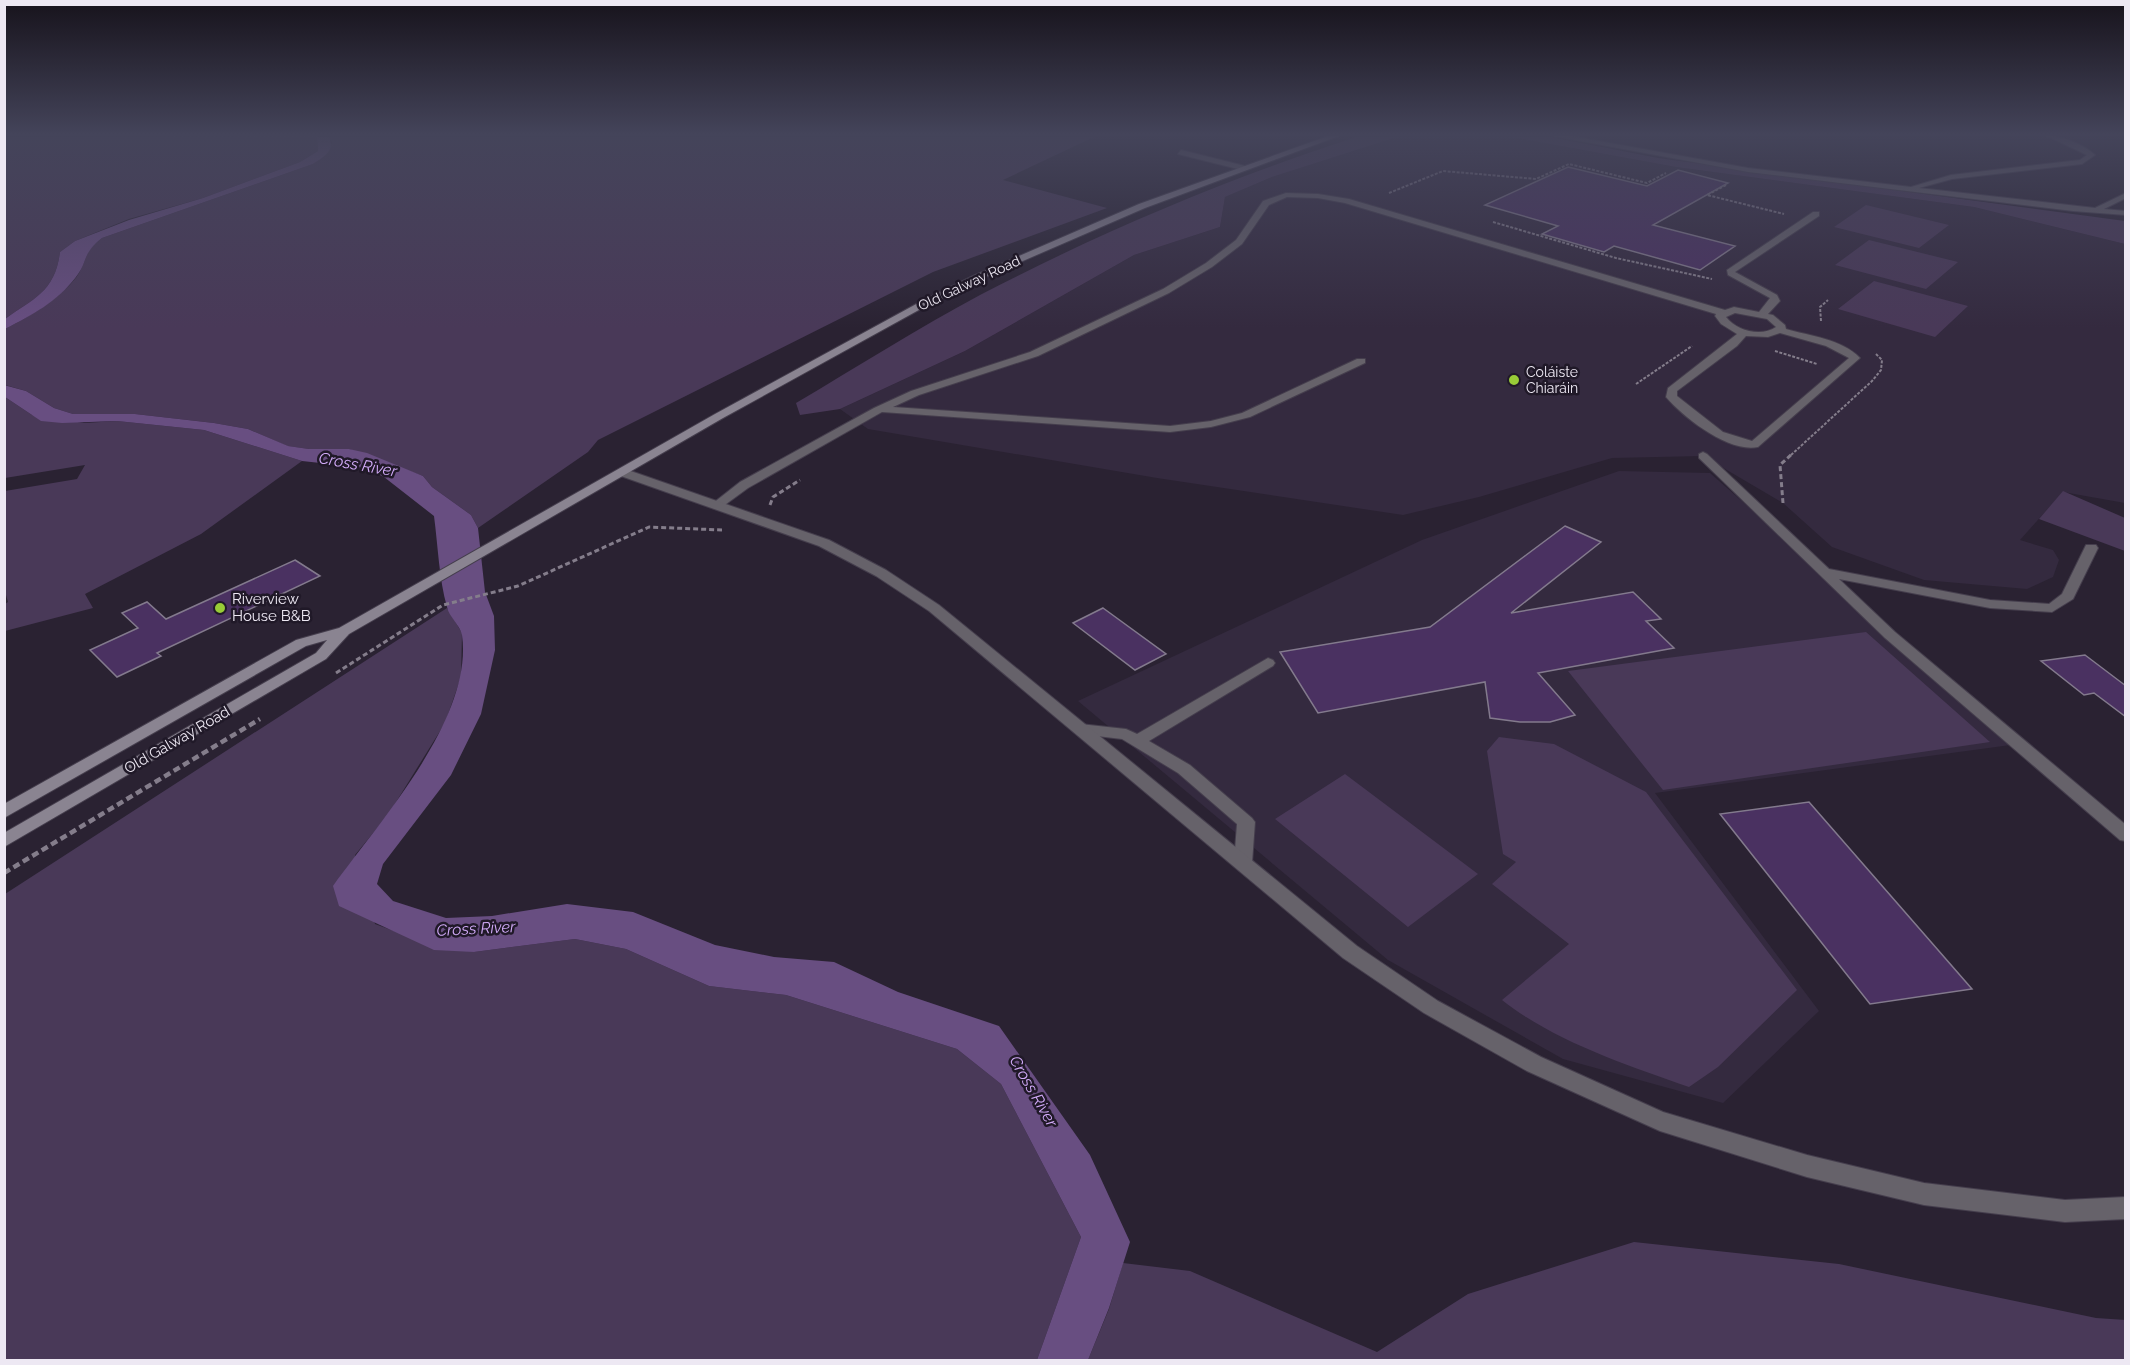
<svg xmlns="http://www.w3.org/2000/svg" width="2130" height="1365" font-family="Raleway,sans-serif">
	<style>
		.built { fill: #342a3f }
		.green { fill: #493958 }
		.water { fill: #684e81 }
		.building { fill: #4a3161; stroke: #837a8d; stroke-width: 1.5 }
		.lines { fill: none; stroke-linecap: round; stroke-linejoin: round }
		.service-casing { stroke: #453e4d; stroke-width: 2 }
		.minor-casing { stroke: #453e4d; stroke-width: 2 }
		.secondary-casing { stroke: #453e4d; stroke-width: 2 }
		.path-far2 { stroke: #847d8b; stroke-width: 2; stroke-dasharray: 3 1.5; stroke-linecap: butt }
		.path-far1 { stroke: #847d8b; stroke-width: 3; stroke-dasharray: 5 3; stroke-linecap: butt }
		.path { stroke: #847d8b; stroke-width: 4.5; stroke-dasharray: 7 4; stroke-linecap: butt }
		.service { fill: #66626a; fill-rule: evenodd }
		.minor { fill: #66626a; fill-rule: evenodd }
		.secondary { fill: #8a8491; fill-rule: evenodd }
		.poi-dot { fill: #98cb37; stroke: #201928; stroke-width: 2 }
		.labels { text-anchor: middle; stroke-width: 5; stroke-linejoin: round; paint-order: stroke }
		.far-street-label { font-size: 14px; fill: #ede8f3; stroke: #201928 }
		.far-poi-label { font-size: 14px; fill: #ede8f3; stroke: #201928; text-anchor: start }
		.poi-label { font-size: 15px; fill: #ede8f3; stroke: #201928; text-anchor: start }
		.street-label { font-size: 15px; fill: #ede8f3; stroke: #201928 }
		.water-label { font-size: 16px; font-style: italic; fill: #d2abf9; stroke: #201928 }
	</style>
	<rect width="100%" height="100%" fill="#2a2232"/>
	<path class="built" d="M 1397,137 L 1512,137 L 1676,167 L 1974,207 L 2125,244 L 2125,503 L 2063,492 L 2020,540 L 2053,550 L 2059,560 L 2053,577 L 2027,589 L 1924,580 L 1832,547 L 1783,503 L 1703,456 L 1612,458 L 1479,497 L 1403,515 L 1157,478 L 868,429 L 840,409 L 965,351 L 1134,255 L 1220,227 L 1225,197 L 1272,177 Z
		M 1619,471 L 1710,473 L 2018,744 L 1655,793 L 1819,1011 L 1723,1103 L 1563,1059 L 1388,960 L 1078,701 L 1422,540 Z"/>
	<path class="green" d="M 317,136 L 318,151 L 300,162 L 203,198 L 129,219 L 75,241 L 60,252 C 55,292 34,298 5,319 L 4,137 Z
		M 329,137 L 1094,137 L 1003,180 L 1107,208 L 933,272 L 598,440 L 588,452 L 478,528 L 471,515 L 432,487 L 423,476 L 349,449 L 309,449 L 287,446 L 248,429 L 214,423 L 135,414 L 73,414 L 54,408 L 26,391 L 5,385 L 5,329 C 27,318 66,295 79,273 C 89,255 83,253 102,238 L 313,164 L 332,143 Z
		M 1356,137 L 1397,137 L 1272,177 L 1225,197 L 1220,227 L 1134,255 L 965,351 L 840,409 L 800,415 L 796,403 C 857,367 918,328 980,295 C 1101,232 1227,179 1356,137 Z
		M 1512,137 L 1551,137 L 1658,158 L 2125,221 L 2125,244 L 1974,207 L 1676,167 Z
		M 1866,205 L 1949,225 L 1919,248 L 1834,227 Z
		M 1869,240 L 1958,262 L 1926,289 L 1835,265 Z
		M 1874,281 L 1968,306 L 1935,337 L 1838,309 Z
		M 5,397 L 32,415 L 84,423 L 117,421 L 204,430 L 302,461 L 201,534 L 85,594 L 93,608 L 5,631 L 5,604 L 8,602 L 4,588 L 5,491 L 77,479 L 85,465 L 5,478 Z
		M 2063,491 L 2125,518 L 2125,551 L 2039,519 Z
		M 447,608 L 462,633 L 461,677 L 445,723 L 388,815 L 355,855 L 375,924 L 405,935 L 474,952 L 575,939 L 626,949 L 709,986 L 786,995 L 957,1049 L 1001,1084 L 1081,1237 L 1037,1360 L 5,1360 L 5,894 Z
		M 1866,632 L 1990,742 L 1663,790 L 1568,671 Z
		M 1499,737 L 1554,744 L 1646,792 L 1797,990 L 1718,1067 L 1689,1087 C 1626,1065 1554,1041 1502,1000 L 1569,944 L 1492,884 L 1516,862 L 1503,854 L 1487,751 Z
		M 1345,774 L 1478,874 L 1408,927 L 1275,819 Z
		M 1634,1242 L 1839,1264 L 2096,1318 L 2126,1320 L 2125,1360 L 1088,1360 L 1109,1309 L 1123,1263 L 1190,1271 L 1377,1352 L 1468,1294 Z"/>
	<path class="water" d="M 317,137 L 329,137 C 335,151 325,156 313,164 L 102,238 C 81,255 89,260 76,277 C 57,302 32,315 5,329 L 5,319 C 34,298 55,292 60,252 L 75,241 L 129,220 L 203,198 L 300,162 L 318,151 Z
		M 4,385 L 26,391 L 54,408 L 73,414 L 135,414 L 214,423 L 248,429 L 288,446 L 309,449 L 349,449 L 367,453 L 423,476 L 432,487 L 471,515 L 478,528 L 485,592 L 494,616 L 495,650 L 481,714 L 451,775 L 383,864 L 377,884 L 393,901 L 446,918 L 492,916 L 567,904 L 633,912 L 715,945 L 774,957 L 834,962 L 898,992 L 999,1026 L 1090,1155 L 1130,1242 L 1109,1308 L 1088,1360 L 1037,1360 L 1081,1237 L 1001,1084 L 957,1049 L 786,995 L 709,986 L 626,949 L 575,939 L 474,952 L 434,950 L 339,906 L 333,886 C 379,822 474,718 462,635 C 460,625 449,617 447,607 C 439,579 438,546 434,516 L 384,477 L 366,468 L 302,461 L 204,430 L 117,421 L 62,423 L 41,421 L 5,397 Z"/>
	<path class="building" d="M 1568,167 L 1647,186 L 1678,170 L 1728,183 L 1653,225 L 1735,246 L 1700,270 L 1614,246 L 1604,252 L 1542,234 L 1558,226 L 1485,205 Z
		M 1565,526 L 1601,542 L 1511,613 L 1633,592 L 1661,619 L 1646,621 L 1674,648 L 1538,673 L 1575,715 L 1550,722 L 1520,722 L 1490,718 L 1485,682 L 1318,713 L 1280,652 L 1430,627 Z
		M 295,560 L 320,576 L 157,653 L 161,656 L 117,677 L 90,650 L 138,628 L 122,613 L 147,602 L 166,619 Z
		M 1103,608 L 1166,654 L 1135,670 L 1073,623 Z
		M 2085,655 L 2126,686 L 2126,717 L 2094,693 L 2084,695 L 2041,661 Z
		M 1809,802 L 1972,989 L 1870,1004 L 1720,814 Z"/>
	<g class="lines">
		<g class="service-casing">
			<path id="service" d="M 1553,136 L 1571,136 L 1748,168 L 1911,187 L 1951,175 L 2080,160 L 2087,155 L 2047,136 C 2063,136 2083,144 2095,155 L 2082,164 L 1952,179 L 1919,188 L 2095,208 L 2126,193 L 2126,198 L 2104,209 L 2126,211 L 2126,215 L 2073,211 L 1748,172 Z
				M 1181,150 L 1245,166 L 1246,168 L 1242,170 L 1178,154 Z
				M 1286,193 L 1318,194 L 1349,199 L 1725,310 L 1734,307 L 1759,312 L 1770,298 L 1728,275 L 1727,270 L 1813,212 L 1819,212 L 1819,216 L 1735,272 L 1777,295 L 1780,301 L 1768,314 L 1773,315 L 1785,325 L 1786,329 C 1810,336 1842,339 1860,358 L 1758,447 C 1729,453 1684,418 1666,397 L 1668,388 L 1737,334 L 1721,324 L 1715,316 L 1716,314 L 1345,203 L 1318,198 L 1287,197 L 1269,205 L 1242,244 L 1212,267 L 1169,293 L 1038,356 L 919,395 L 893,407 L 1170,426 L 1211,421 L 1242,413 L 1357,359 L 1365,359 L 1365,363 L 1250,417 L 1211,427 L 1170,432 L 882,412 L 748,488 L 722,507 L 718,508 L 712,504 L 740,482 L 874,408 L 911,391 L 1030,352 L 1163,289 L 1206,263 L 1236,240 L 1263,201 ZM 1735,313 L 1767,319 L 1776,327 C 1761,337 1737,331 1726,317 ZM 1780,333 L 1826,346 L 1849,358 L 1752,441 L 1723,432 L 1677,396 L 1677,391 L 1737,346 L 1746,336 L 1768,337 Z
				M 1703,452 L 1707,454 L 1829,569 L 1990,600 L 2049,604 L 2062,594 L 2086,545 L 2096,545 L 2098,548 L 2073,599 L 2052,612 L 1990,608 L 1839,579 L 1895,632 L 2126,825 L 2126,841 L 2120,840 L 1885,638 L 1699,458 L 1699,454 Z
				M 1268,658 L 1273,660 L 1275,663 L 1273,666 L 1149,741 L 1190,765 L 1252,818 L 1255,822 L 1252,863 L 1249,868 L 1243,870 L 1237,868 L 1234,863 L 1237,824 L 1178,773 L 1122,739 L 1080,734 L 1072,729 L 1080,724 L 1126,729 L 1137,734 Z"/>
		</g>
		<g class="minor-casing">
			<path id="minor" d="M 622,468 L 829,540 L 886,570 L 939,605 L 1357,946 L 1438,1001 L 1541,1057 L 1663,1112 L 1807,1155 L 1924,1183 L 2065,1200 L 2126,1197 L 2126,1219 L 2065,1222 L 1924,1205 L 1807,1177 L 1660,1131 L 1527,1071 L 1424,1013 L 1343,958 L 929,611 L 876,576 L 819,546 L 618,475 L 616,472 Z"/>
		</g>
		<g class="secondary-casing">
			<path id="secondary" d="M 1328,136 L 1339,136 L 1145,208 L 979,280 L 926,306 L 723,418 L 349,634 L 326,659 L 4,847 L 4,833 L 316,653 L 327,640 L 306,646 L 4,818 L 4,804 L 296,640 L 339,628 L 715,414 L 920,302 L 973,276 L 1139,204 Z"/>
		</g>
		<path class="path-far2" d="M 1726,185 L 1707,195 L 1784,214
			M 1389,193 L 1443,171 L 1536,179 L 1569,164 L 1647,183 L 1666,173
			M 1493,222 L 1616,258 L 1712,279
			M 1821,321 L 1820,307 L 1828,300
			M 1775,351 L 1817,364
			M 1636,384 L 1692,346
			M 1791,455 L 1872,381 L 1881,370 L 1882,360 L 1875,353"/>
		<path class="path-far1" d="M 1783,503 L 1780,465 L 1793,453
			M 770,505 L 773,497 L 800,480
			M 336,673 L 443,605 L 518,586 L 649,527 L 722,530"/>
		<path class="path" d="M 4,873 L 260,719"/>
		<use href="#service" class="service"/>
		<use href="#minor" class="minor"/>
		<use href="#secondary" class="secondary"/>
	</g>
	<linearGradient id="sky" x2="0" y2="1"><stop stop-color="#17131c"/><stop offset="0.41" stop-color="#44445a"/><stop offset="1" stop-color="#44445a" stop-opacity="0"/></linearGradient>
	<rect width="2130" height="328" fill="url(#sky)"/>
	<g class="poi-dot">
		<circle cx="1514" cy="380" r="6"/>
		<circle cx="220" cy="608" r="6"/>
	</g>
	<g class="labels">
		<g class="far-street-label">
			<text transform="translate(969 283) rotate(-25)" y="5">Old Galway Road</text>
		</g>
		<g class="far-poi-label">
			<text x="1526" y="377">Coláiste<tspan x="1526" dy="16">Chiaráin</tspan></text>
		</g>
		<g class="poi-label">
			<text x="232" y="604">Riverview<tspan x="232" dy="17">House B&amp;B</tspan></text>
		</g>
		<g class="street-label">
			<text transform="translate(177 740) rotate(-30)" y="5">Old Galway Road</text>
		</g>
		<g class="water-label">
			<text transform="translate(358 464) rotate(10)" y="6">Cross River</text>
			<text transform="translate(476 928) rotate(-3)" y="6">Cross River</text>
			<text transform="translate(1034 1091) rotate(60)" y="6">Cross River</text>
		</g>
	</g>
	<rect width="2130" height="1365" fill="none" stroke="#ede8f3" stroke-width="12"/>
</svg>
